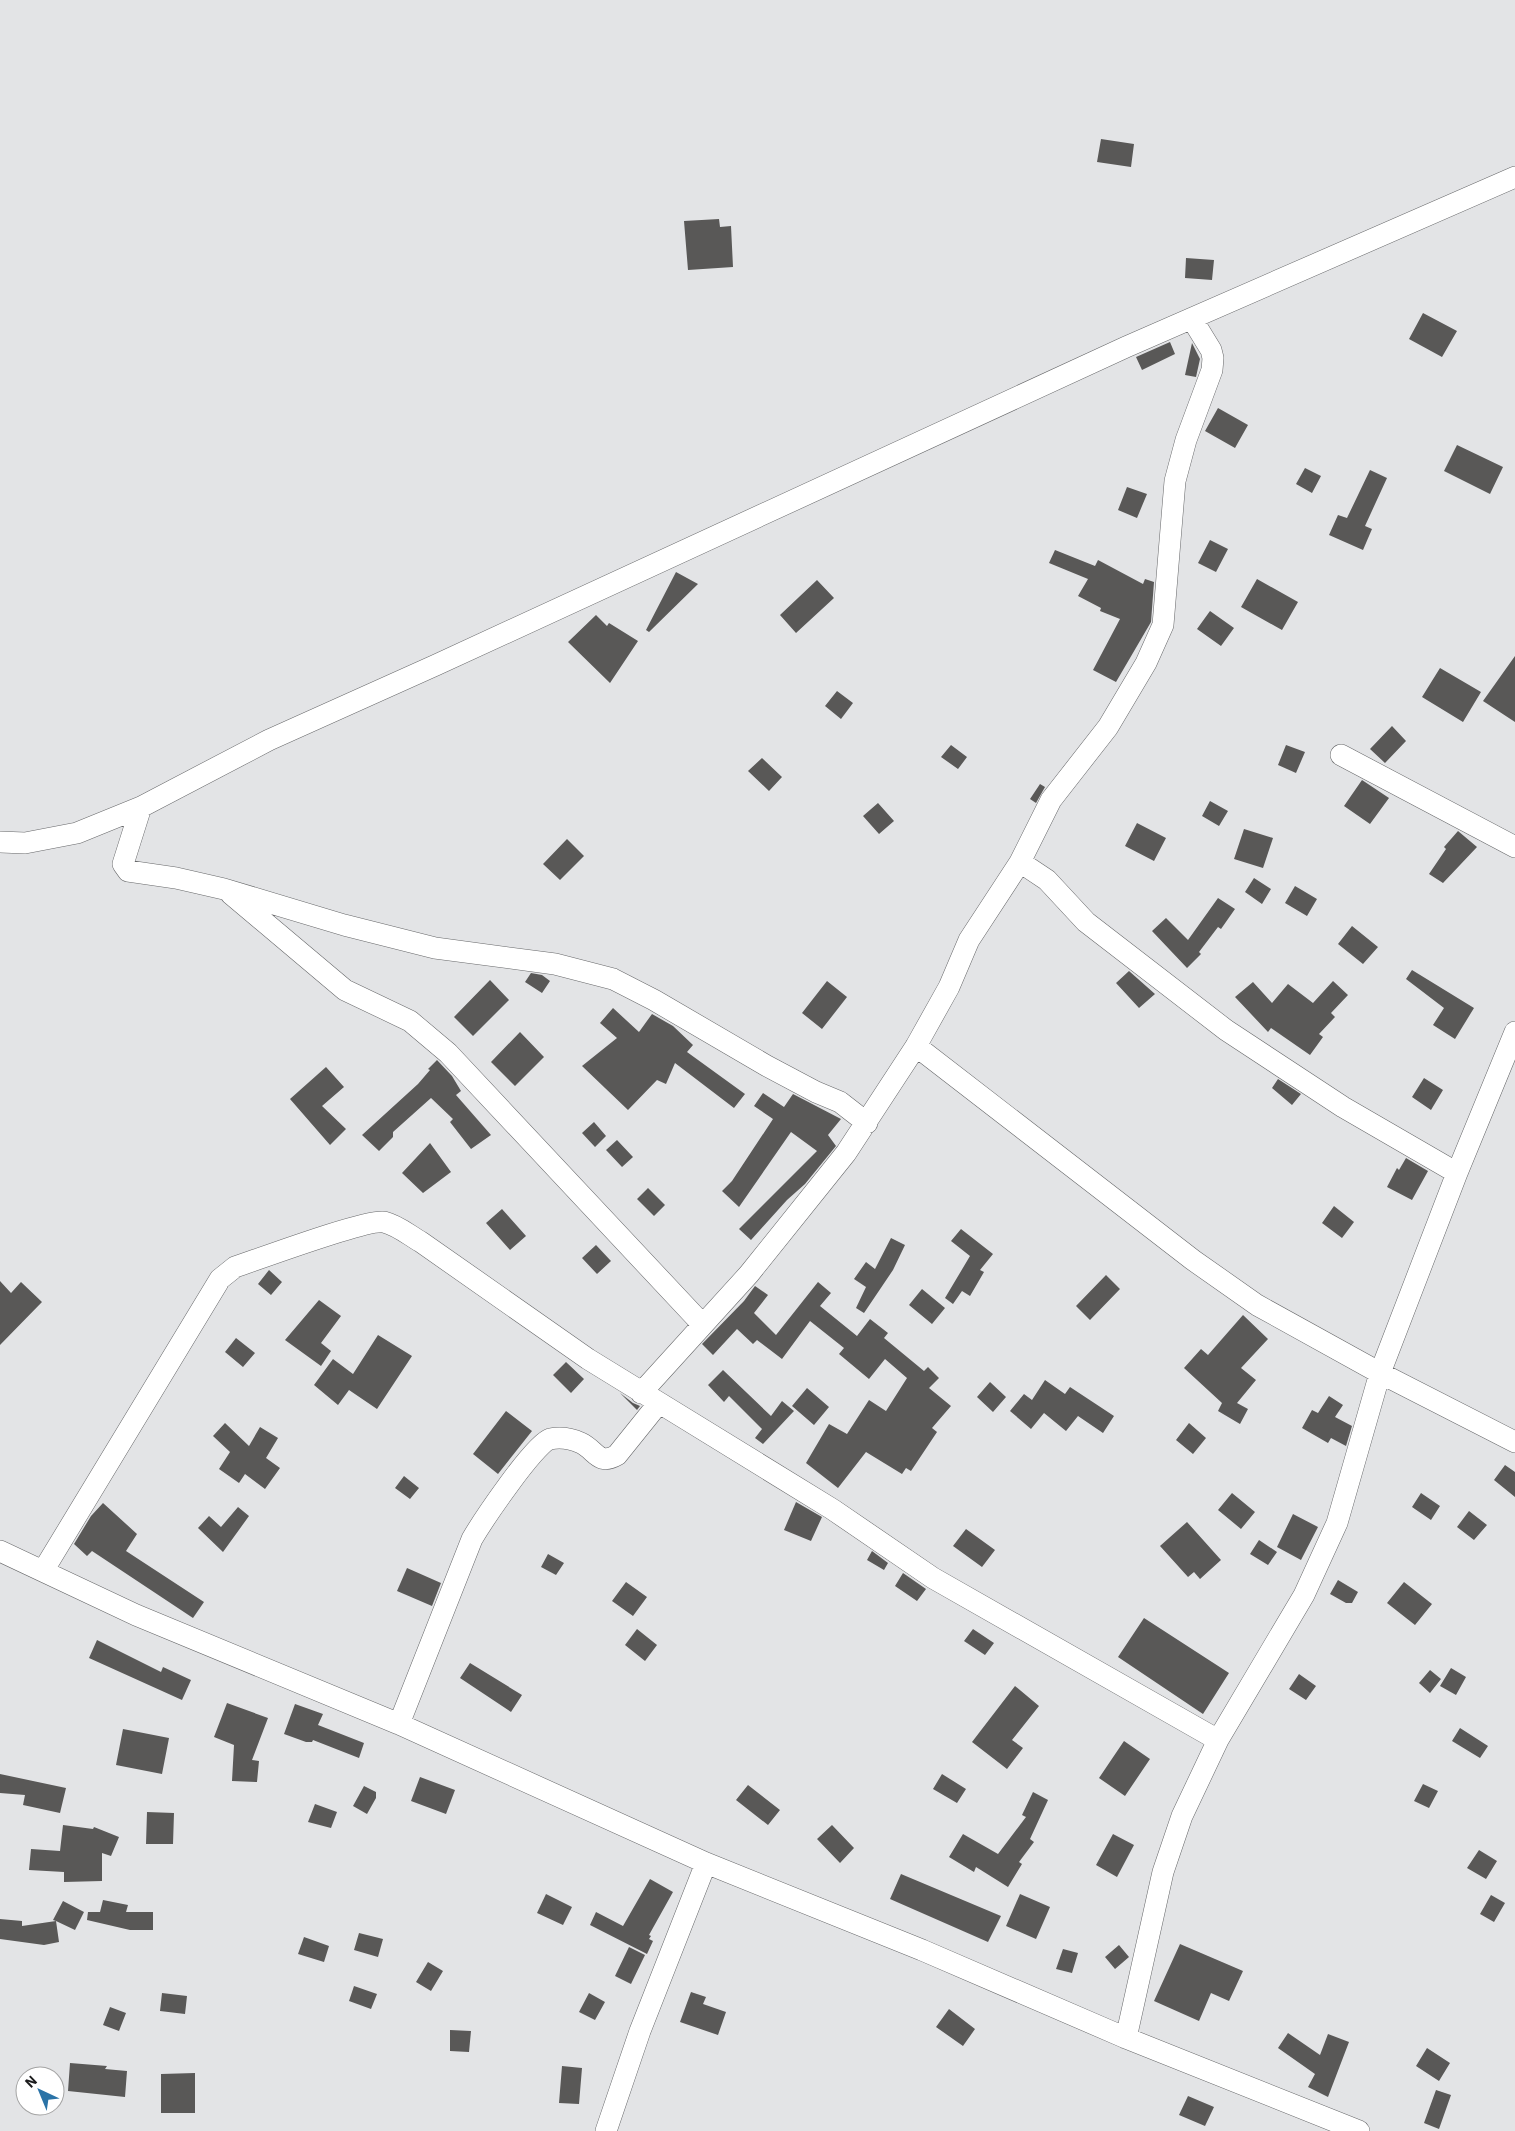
<svg xmlns="http://www.w3.org/2000/svg" width="1515" height="2131" font-family="'IBM Plex Sans',sans-serif">
	<style>
		.building { fill: #595857 }
		.lines { fill: none; stroke-linecap: round; stroke-linejoin: round }
		.minor-casing { stroke: #67686a; stroke-width: 22 }
		.minor { stroke: #fff; stroke-width: 21 }
	</style>
	<rect width="100%" height="100%" fill="#e3e4e6"/>
	<path class="building" d="M 1101,139 L 1134,144 L 1131,167 L 1097,162 Z
		M 719,219 L 720,227 L 731,226 L 733,267 L 688,270 L 684,221 Z
		M 1186,258 L 1214,260 L 1212,280 L 1185,278 Z
		M 1423,313 L 1457,331 L 1442,357 L 1409,339 Z
		M 1170,342 L 1175,354 L 1142,370 L 1136,357 Z
		M 1192,343 L 1200,359 L 1196,377 L 1185,375 Z
		M 1218,408 L 1248,425 L 1235,448 L 1205,431 Z
		M 1457,445 L 1503,467 L 1490,494 L 1444,471 Z
		M 1305,468 L 1321,476 L 1312,493 L 1296,484 Z
		M 1370,470 L 1387,478 L 1365,526 L 1372,529 L 1363,550 L 1329,535 L 1338,515 L 1347,518 Z
		M 1127,487 L 1147,494 L 1137,518 L 1118,510 Z
		M 1210,540 L 1228,549 L 1216,572 L 1198,563 Z
		M 1055,550 L 1095,566 L 1098,560 L 1143,584 L 1145,579 L 1154,582 L 1151,622 L 1116,682 L 1093,670 L 1120,619 L 1100,611 L 1101,608 L 1078,596 L 1088,579 L 1049,563 Z
		M 676,572 L 698,584 L 649,632 L 646,630 Z
		M 1257,579 L 1298,602 L 1282,630 L 1241,607 Z
		M 817,580 L 834,598 L 796,633 L 780,615 Z
		M 1210,611 L 1234,628 L 1221,646 L 1197,629 Z
		M 596,615 L 607,626 L 609,623 L 638,641 L 610,683 L 568,642 Z
		M 1515,656 L 1515,722 L 1483,701 Z
		M 1440,668 L 1481,692 L 1463,722 L 1422,697 Z
		M 837,691 L 853,703 L 841,719 L 825,706 Z
		M 1392,726 L 1406,741 L 1385,763 L 1370,749 Z
		M 951,745 L 967,757 L 958,769 L 941,757 Z
		M 1286,745 L 1305,752 L 1296,773 L 1278,765 Z
		M 762,758 L 782,777 L 769,791 L 748,771 Z
		M 1362,780 L 1389,798 L 1370,824 L 1344,806 Z
		M 1040,784 L 1045,787 L 1036,803 L 1030,799 Z
		M 1210,801 L 1228,811 L 1219,826 L 1202,816 Z
		M 878,803 L 894,821 L 879,834 L 863,816 Z
		M 1137,823 L 1166,838 L 1154,861 L 1125,846 Z
		M 1244,829 L 1273,838 L 1263,868 L 1234,859 Z
		M 1458,831 L 1477,847 L 1443,883 L 1429,874 L 1446,849 L 1444,847 Z
		M 567,839 L 584,856 L 560,880 L 543,864 Z
		M 1254,878 L 1271,889 L 1262,904 L 1245,892 Z
		M 1295,886 L 1317,899 L 1307,916 L 1285,903 Z
		M 1218,898 L 1235,909 L 1221,929 L 1218,927 L 1199,952 L 1201,954 L 1187,968 L 1152,931 L 1166,918 L 1188,940 Z
		M 1352,926 L 1378,947 L 1363,964 L 1338,944 Z
		M 1412,970 L 1474,1008 L 1455,1039 L 1433,1025 L 1444,1008 L 1406,979 Z
		M 1129,971 L 1155,994 L 1139,1008 L 1116,983 Z
		M 531,973 L 542,975 L 550,981 L 542,993 L 525,982 Z
		M 490,980 L 509,1000 L 473,1036 L 454,1017 Z
		M 827,981 L 847,997 L 822,1029 L 802,1013 Z
		M 1333,981 L 1348,995 L 1331,1013 L 1335,1017 L 1319,1034 L 1323,1037 L 1310,1055 L 1271,1028 L 1268,1032 L 1235,997 L 1253,982 L 1272,1003 L 1288,984 L 1313,1003 Z
		M 613,1008 L 639,1032 L 652,1014 L 673,1026 L 693,1045 L 687,1052 L 745,1094 L 734,1108 L 675,1063 L 666,1084 L 657,1080 L 628,1110 L 582,1066 L 617,1038 L 600,1023 Z
		M 520,1032 L 544,1057 L 515,1086 L 491,1062 Z
		M 437,1060 L 452,1076 L 461,1091 L 456,1095 L 491,1135 L 471,1149 L 450,1122 L 453,1119 L 431,1098 L 393,1132 L 393,1137 L 379,1151 L 362,1135 L 418,1084 L 430,1070 L 428,1069 Z
		M 326,1067 L 344,1087 L 322,1106 L 346,1129 L 330,1145 L 290,1099 Z
		M 1424,1078 L 1443,1090 L 1431,1110 L 1412,1097 Z
		M 1278,1079 L 1301,1094 L 1292,1105 L 1272,1088 Z
		M 763,1093 L 784,1107 L 793,1094 L 841,1119 L 828,1135 L 836,1146 L 805,1184 L 787,1200 L 751,1240 L 739,1229 L 817,1151 L 791,1132 L 739,1207 L 722,1191 L 732,1181 L 773,1119 L 754,1106 Z
		M 594,1122 L 606,1136 L 595,1147 L 582,1133 Z
		M 617,1140 L 633,1157 L 622,1167 L 606,1150 Z
		M 430,1143 L 451,1172 L 423,1193 L 402,1173 Z
		M 1406,1158 L 1428,1171 L 1412,1200 L 1387,1187 L 1397,1168 L 1399,1170 Z
		M 648,1188 L 665,1205 L 654,1216 L 637,1199 Z
		M 1334,1206 L 1354,1222 L 1342,1238 L 1322,1223 Z
		M 502,1209 L 526,1236 L 510,1250 L 486,1223 Z
		M 961,1229 L 993,1254 L 980,1270 L 984,1272 L 970,1296 L 962,1291 L 953,1304 L 945,1298 L 970,1256 L 951,1241 Z
		M 891,1238 L 905,1245 L 893,1270 L 864,1313 L 856,1308 L 866,1287 L 854,1279 L 866,1262 L 875,1269 Z
		M 596,1245 L 611,1261 L 597,1274 L 582,1258 Z
		M 269,1270 L 282,1282 L 271,1295 L 258,1284 Z
		M 1106,1275 L 1120,1289 L 1090,1320 L 1076,1306 Z
		M 0,1281 L 11,1293 L 21,1282 L 42,1302 L 0,1345 Z
		M 818,1282 L 831,1293 L 820,1306 L 857,1336 L 870,1319 L 888,1333 L 884,1338 L 924,1371 L 928,1367 L 939,1378 L 929,1388 L 951,1406 L 932,1428 L 937,1432 L 911,1471 L 906,1468 L 902,1474 L 866,1452 L 838,1488 L 806,1463 L 829,1424 L 847,1434 L 869,1400 L 886,1411 L 907,1378 L 885,1359 L 869,1379 L 839,1354 L 844,1348 L 810,1321 L 782,1359 L 757,1340 L 753,1344 L 737,1329 L 713,1355 L 702,1344 L 744,1301 L 755,1286 L 768,1295 L 754,1313 L 776,1335 Z
		M 922,1289 L 945,1308 L 932,1324 L 909,1305 Z
		M 319,1300 L 341,1316 L 321,1343 L 331,1351 L 321,1366 L 285,1340 Z
		M 1243,1315 L 1268,1339 L 1241,1368 L 1256,1380 L 1237,1403 L 1248,1409 L 1240,1424 L 1218,1411 L 1222,1403 L 1184,1368 L 1201,1349 L 1208,1355 Z
		M 378,1335 L 412,1356 L 377,1409 L 349,1390 L 338,1405 L 314,1385 L 333,1359 L 353,1374 Z
		M 236,1338 L 255,1353 L 243,1367 L 225,1352 Z
		M 566,1362 L 584,1379 L 571,1393 L 553,1375 Z
		M 723,1370 L 771,1416 L 782,1401 L 794,1411 L 763,1444 L 755,1438 L 762,1429 L 729,1396 L 724,1402 L 708,1385 Z
		M 1045,1380 L 1065,1394 L 1070,1387 L 1114,1416 L 1103,1433 L 1078,1416 L 1066,1431 L 1044,1413 L 1031,1429 L 1010,1411 L 1024,1394 L 1032,1400 Z
		M 990,1382 L 1006,1397 L 993,1412 L 977,1397 Z
		M 807,1388 L 829,1407 L 814,1425 L 792,1406 Z
		M 620,1393 L 633,1403 L 640,1406 L 637,1410 Z
		M 1329,1396 L 1343,1405 L 1335,1417 L 1352,1426 L 1346,1446 L 1331,1438 L 1328,1443 L 1302,1428 L 1312,1410 L 1318,1413 Z
		M 506,1411 L 532,1431 L 498,1474 L 473,1454 Z
		M 225,1423 L 249,1446 L 260,1427 L 278,1438 L 266,1458 L 280,1468 L 265,1489 L 245,1474 L 239,1483 L 219,1469 L 230,1452 L 213,1436 Z
		M 1189,1423 L 1206,1438 L 1193,1454 L 1176,1440 Z
		M 1505,1465 L 1515,1472 L 1515,1497 L 1494,1480 Z
		M 404,1476 L 419,1488 L 410,1499 L 395,1488 Z
		M 1232,1493 L 1255,1512 L 1241,1529 L 1218,1510 Z
		M 1421,1493 L 1440,1506 L 1431,1520 L 1412,1507 Z
		M 796,1502 L 822,1517 L 811,1541 L 784,1530 Z
		M 103,1503 L 137,1534 L 126,1551 L 204,1602 L 193,1618 L 92,1551 L 87,1556 L 74,1544 L 91,1516 Z
		M 238,1507 L 249,1516 L 223,1552 L 198,1528 L 209,1516 L 221,1527 Z
		M 1469,1511 L 1487,1525 L 1474,1540 L 1457,1527 Z
		M 1293,1514 L 1318,1527 L 1301,1560 L 1277,1547 Z
		M 1187,1522 L 1221,1560 L 1200,1579 L 1194,1572 L 1188,1577 L 1160,1546 Z
		M 966,1529 L 995,1550 L 982,1567 L 953,1546 Z
		M 1259,1540 L 1277,1552 L 1268,1565 L 1250,1554 Z
		M 872,1551 L 888,1563 L 884,1570 L 867,1560 Z
		M 548,1554 L 564,1563 L 556,1575 L 541,1567 Z
		M 407,1568 L 441,1583 L 432,1606 L 397,1591 Z
		M 903,1573 L 926,1589 L 917,1601 L 895,1586 Z
		M 1338,1580 L 1358,1592 L 1352,1603 L 1346,1603 L 1330,1594 Z
		M 626,1582 L 647,1597 L 633,1616 L 612,1601 Z
		M 1404,1582 L 1432,1604 L 1415,1625 L 1387,1603 Z
		M 1144,1618 L 1229,1673 L 1203,1714 L 1118,1657 Z
		M 637,1629 L 657,1645 L 645,1661 L 625,1645 Z
		M 973,1629 L 994,1643 L 985,1655 L 964,1641 Z
		M 97,1640 L 161,1672 L 163,1667 L 191,1680 L 182,1700 L 89,1658 Z
		M 470,1663 L 522,1695 L 511,1712 L 460,1678 Z
		M 1451,1668 L 1466,1677 L 1456,1695 L 1440,1686 Z
		M 1430,1670 L 1441,1679 L 1430,1693 L 1419,1683 Z
		M 1299,1674 L 1316,1686 L 1306,1700 L 1289,1689 Z
		M 1015,1686 L 1039,1706 L 1012,1740 L 1023,1748 L 1007,1769 L 972,1742 Z
		M 227,1703 L 268,1718 L 252,1760 L 259,1761 L 257,1782 L 232,1781 L 234,1745 L 214,1737 Z
		M 295,1704 L 323,1714 L 318,1725 L 364,1743 L 359,1758 L 313,1740 L 312,1742 L 306,1742 L 284,1734 Z
		M 1460,1728 L 1488,1746 L 1480,1758 L 1452,1741 Z
		M 123,1729 L 169,1738 L 162,1774 L 116,1765 Z
		M 1124,1741 L 1150,1759 L 1125,1796 L 1099,1778 Z
		M 0,1774 L 66,1788 L 60,1813 L 23,1805 L 25,1795 L 0,1793 Z
		M 942,1774 L 966,1789 L 957,1803 L 933,1789 Z
		M 420,1777 L 455,1790 L 446,1814 L 411,1801 Z
		M 1423,1784 L 1438,1791 L 1429,1808 L 1414,1801 Z
		M 748,1785 L 780,1810 L 768,1825 L 736,1800 Z
		M 364,1786 L 376,1792 L 376,1798 L 367,1814 L 353,1806 Z
		M 1033,1792 L 1048,1800 L 1030,1839 L 1034,1842 L 1019,1862 L 1022,1864 L 1008,1887 L 976,1867 L 974,1872 L 949,1857 L 963,1834 L 998,1854 L 1026,1817 L 1022,1815 Z
		M 315,1804 L 337,1812 L 331,1828 L 308,1822 Z
		M 147,1812 L 174,1813 L 173,1844 L 146,1844 Z
		M 63,1825 L 93,1829 L 94,1827 L 119,1837 L 111,1856 L 102,1853 L 102,1881 L 64,1882 L 64,1872 L 29,1870 L 31,1849 L 60,1851 Z
		M 832,1825 L 854,1848 L 840,1863 L 817,1839 Z
		M 1113,1834 L 1134,1845 L 1117,1877 L 1096,1865 Z
		M 1479,1850 L 1497,1861 L 1486,1879 L 1467,1868 Z
		M 901,1874 L 1001,1916 L 988,1942 L 890,1899 Z
		M 650,1879 L 673,1892 L 649,1935 L 651,1936 L 649,1939 L 653,1941 L 647,1954 L 590,1925 L 596,1912 L 623,1926 Z
		M 546,1894 L 572,1907 L 563,1925 L 537,1913 Z
		M 1020,1894 L 1050,1907 L 1036,1939 L 1006,1926 Z
		M 1491,1895 L 1505,1903 L 1494,1922 L 1480,1914 Z
		M 103,1900 L 128,1905 L 126,1912 L 153,1912 L 153,1930 L 130,1930 L 87,1920 L 88,1912 L 100,1912 Z
		M 63,1901 L 84,1912 L 75,1930 L 56,1921 L 59,1942 L 44,1945 L 0,1939 L 0,1919 L 22,1921 L 22,1926 L 56,1921 L 53,1920 Z
		M 359,1933 L 383,1939 L 378,1957 L 354,1950 Z
		M 304,1937 L 329,1946 L 324,1962 L 298,1954 Z
		M 1180,1944 L 1243,1971 L 1229,2001 L 1211,1993 L 1199,2021 L 1154,2001 Z
		M 1119,1945 L 1129,1957 L 1115,1969 L 1105,1957 Z
		M 629,1947 L 645,1955 L 631,1984 L 615,1976 Z
		M 1063,1949 L 1078,1953 L 1072,1973 L 1056,1969 Z
		M 428,1962 L 443,1971 L 431,1991 L 416,1982 Z
		M 354,1986 L 377,1994 L 371,2009 L 349,2001 Z
		M 691,1992 L 706,1997 L 703,2004 L 726,2012 L 718,2035 L 680,2022 Z
		M 162,1993 L 187,1996 L 185,2014 L 160,2011 Z
		M 589,1993 L 605,2002 L 595,2020 L 579,2012 Z
		M 110,2007 L 126,2013 L 119,2031 L 103,2025 Z
		M 949,2009 L 975,2029 L 963,2046 L 936,2027 Z
		M 450,2030 L 471,2031 L 469,2052 L 450,2051 Z
		M 1288,2033 L 1320,2055 L 1328,2034 L 1349,2042 L 1328,2097 L 1308,2087 L 1315,2074 L 1278,2048 Z
		M 1427,2048 L 1450,2063 L 1439,2081 L 1416,2066 Z
		M 70,2063 L 107,2066 L 105,2069 L 127,2071 L 125,2097 L 68,2091 Z
		M 562,2066 L 582,2068 L 579,2104 L 559,2103 Z
		M 195,2073 L 195,2113 L 161,2113 L 161,2074 Z
		M 1436,2090 L 1451,2095 L 1439,2129 L 1424,2123 Z
		M 1188,2096 L 1214,2107 L 1205,2126 L 1179,2115 Z"/>
	<g class="lines">
		<g class="minor-casing">
			<path id="minor" d="M 1341,755 L 1515,847
				M 141,807 L 123,864 L 128,871 L 176,878 L 224,889 L 344,925 L 435,948 L 555,964 L 613,979 L 654,1000 L 767,1066 L 816,1092 L 840,1102 L 867,1123
				M 0,842 L 25,843 L 77,833 L 141,807 L 269,740 L 436,665 L 1126,347 L 1515,177
				M 1020,862 L 1047,880 L 1086,922 L 1226,1030 L 1343,1107 L 1457,1173
				M 231,894 L 345,990 L 410,1021 L 448,1053 L 702,1324
				M 916,1046 L 1193,1260 L 1257,1305 L 1380,1373 L 1515,1442
				M 641,1393 L 749,1274 L 846,1153 L 916,1046 L 949,987 L 969,940 L 1020,862 L 1051,800 L 1108,727 L 1146,663 L 1163,625 L 1175,481 L 1186,440 L 1212,370 L 1213,358 L 1211,350 L 1192,319
				M 0,1551 L 136,1615 L 399,1724 L 706,1863 L 922,1950 L 1126,2038 L 1359,2131
				M 43,1571 L 220,1279 L 235,1267 C 259,1259 366,1219 384,1222 C 397,1225 409,1235 421,1242 L 588,1359 L 832,1509 L 933,1578 L 1218,1740
				M 399,1724 L 472,1539 C 482,1522 534,1444 550,1439 C 560,1437 572,1439 581,1443 C 596,1450 598,1466 617,1455 L 658,1404
				M 1126,2038 L 1163,1872 L 1182,1816 L 1218,1740 L 1304,1595 L 1337,1523 L 1380,1373 L 1457,1173 L 1515,1032
				M 606,2131 L 640,2031 L 706,1863"/>
		</g>
		<use href="#minor" class="minor"/>
	</g>
	<g transform="translate(40 2091) rotate(316)"><circle r="24" fill="#ffffff" stroke="#a4a4a4"/>
	<path d="M0-4L9 19L0 12L-9 19Z" fill="#2a73a7"/>
	<text y="-8" font-size="14" font-weight="bold" text-anchor="middle" fill="#1b1b1c">N</text>
	</g>
</svg>
